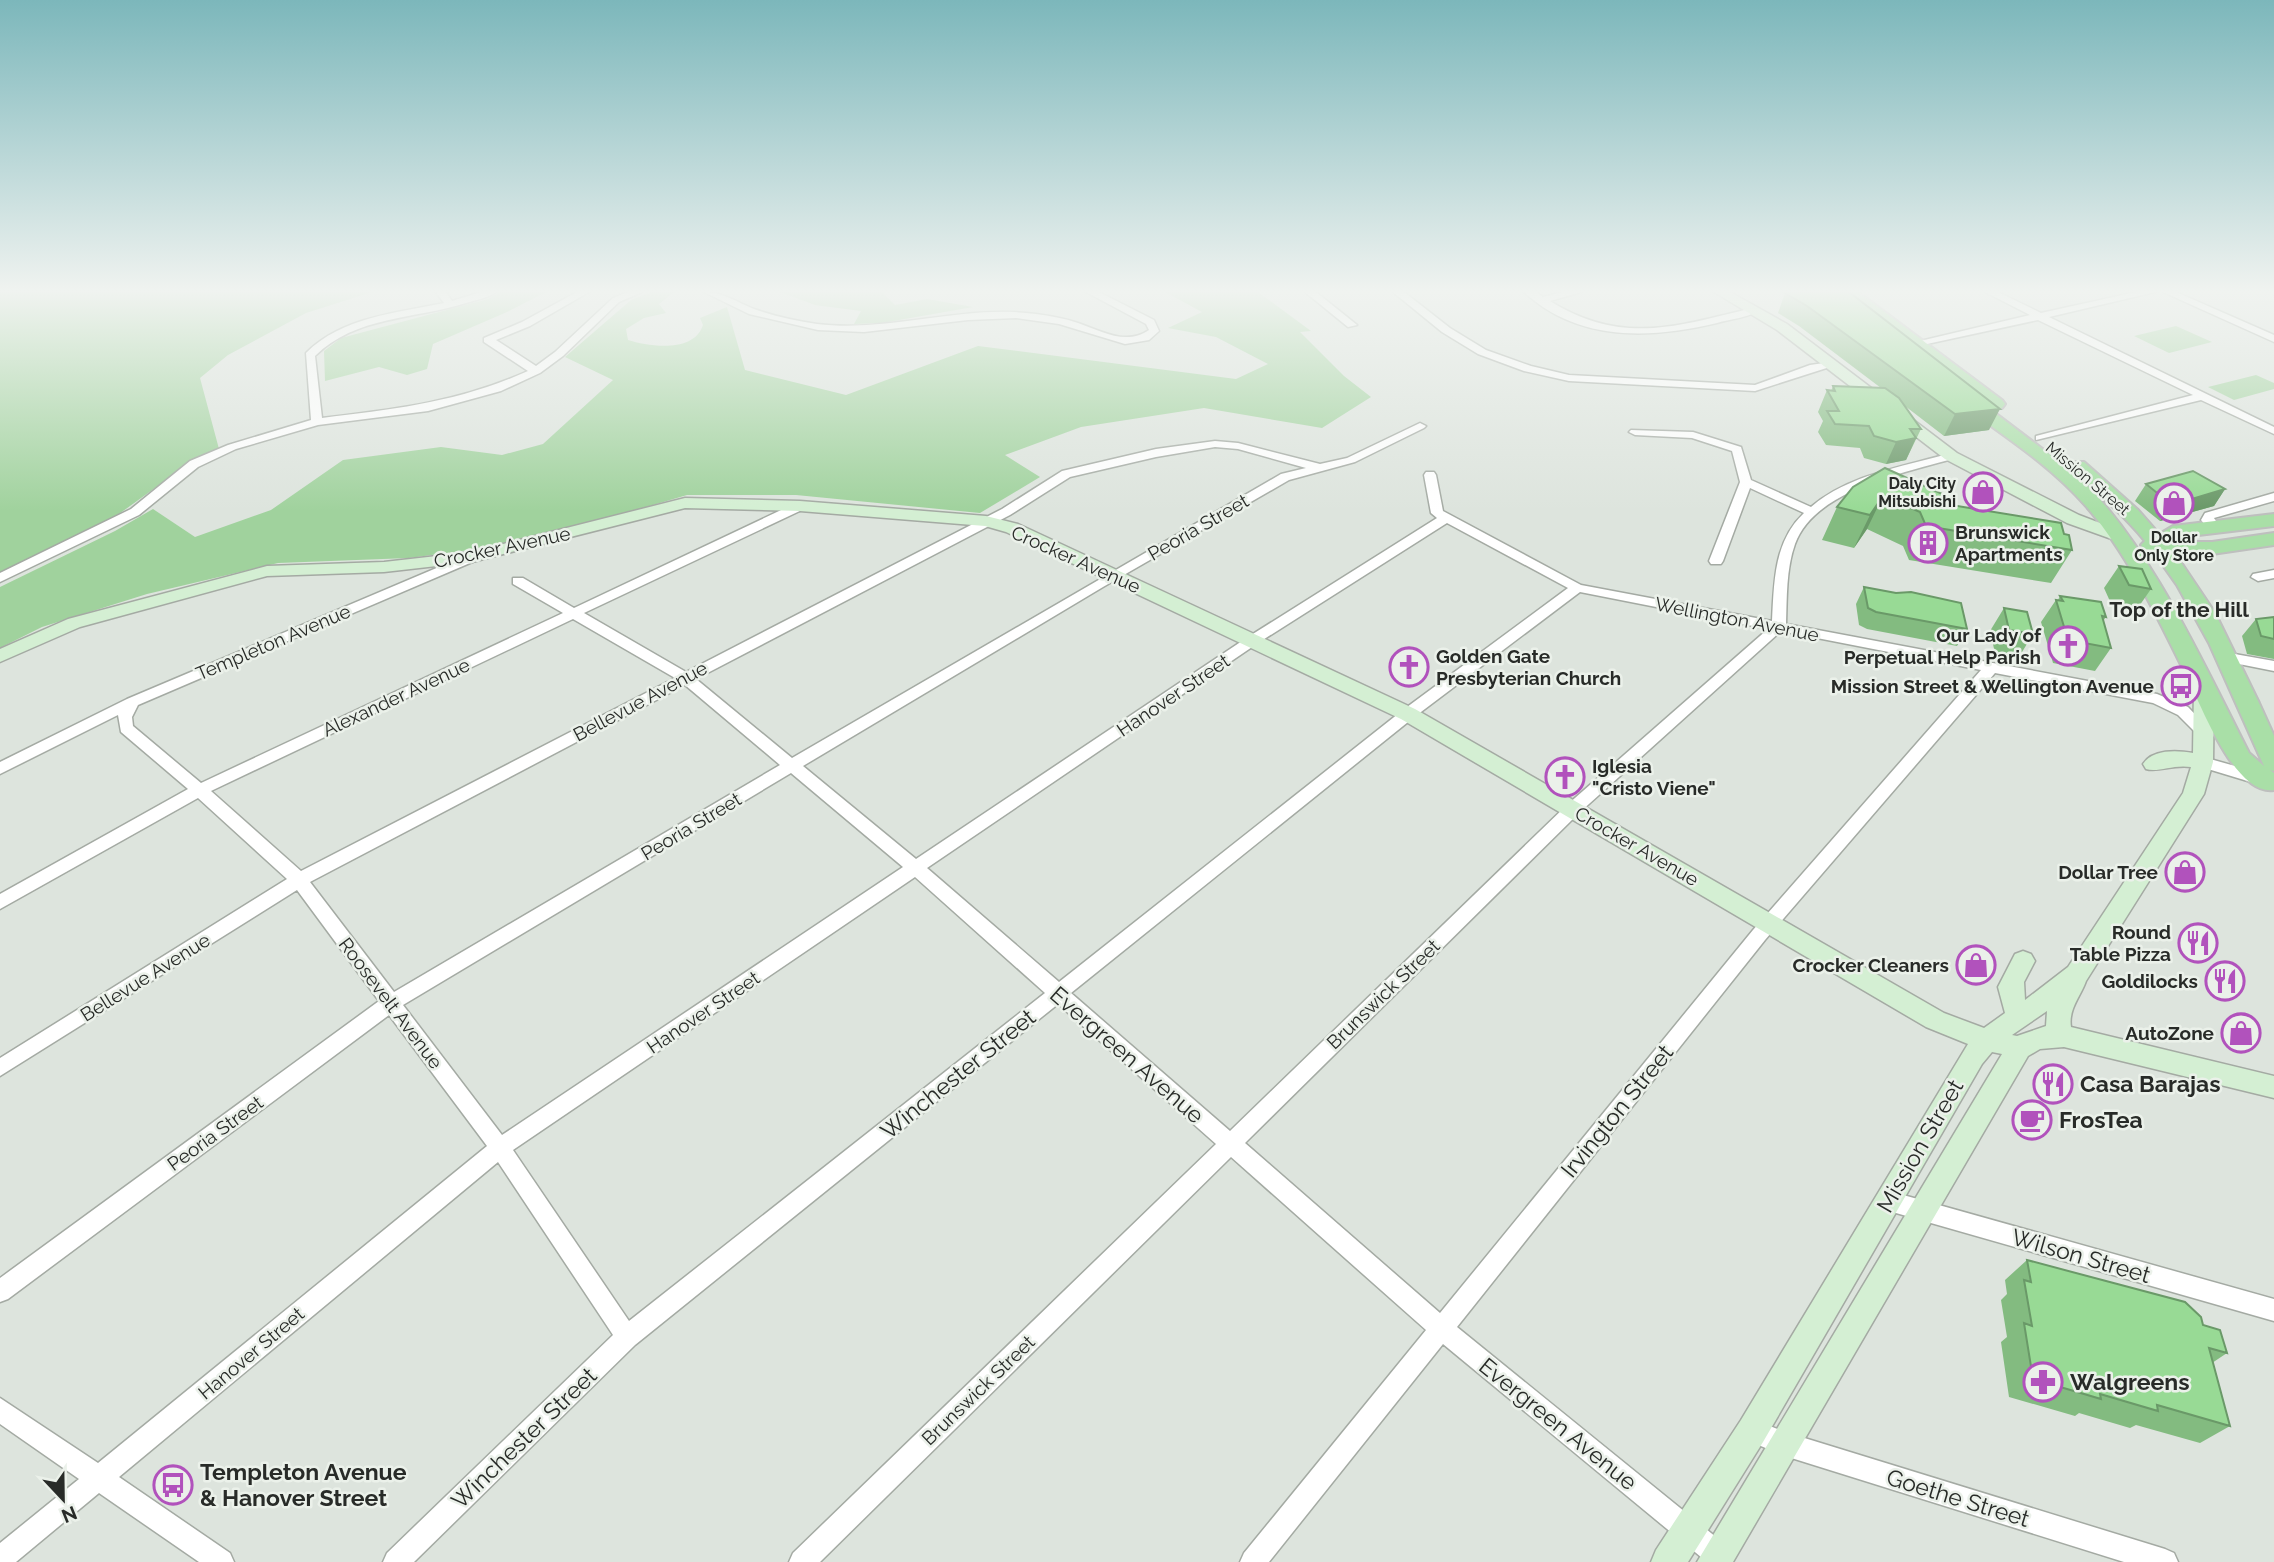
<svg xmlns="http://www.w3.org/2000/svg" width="2274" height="1562" font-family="Raleway,sans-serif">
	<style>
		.green { fill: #a0d29d }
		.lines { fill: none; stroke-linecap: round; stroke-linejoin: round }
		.street-casing { stroke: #a4aaa3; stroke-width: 3 }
		.secondary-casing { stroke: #a4aaa3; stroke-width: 3 }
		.primary-casing { stroke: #bebfbe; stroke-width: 4 }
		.street { fill: #fff; fill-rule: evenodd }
		.secondary { fill: #d4efd3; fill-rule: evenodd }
		.primary { fill: #a9dfa7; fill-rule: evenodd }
		.wall { fill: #83bb80 }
		.shaded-wall { fill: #6a9968 }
		.building { fill: #98da95; stroke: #6a9968; stroke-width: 2 }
		.labels { text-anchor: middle; stroke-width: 5; stroke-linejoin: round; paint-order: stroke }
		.far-street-label { font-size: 16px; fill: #282b28; stroke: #ebf1ea }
		.far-poi-label { font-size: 16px; font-weight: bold; fill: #282b28; stroke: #ebf1ea; text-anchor: end }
		.street-label { font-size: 19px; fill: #282b28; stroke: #ebf1ea }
		.poi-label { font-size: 19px; font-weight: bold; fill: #282b28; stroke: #ebf1ea; text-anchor: end }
		.neighbourhood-label { font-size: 21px; font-weight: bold; fill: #282b28; stroke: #ebf1ea }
		.near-street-label { font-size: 23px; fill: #282b28; stroke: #ebf1ea }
		.near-poi-label { font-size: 23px; font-weight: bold; fill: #282b28; stroke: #ebf1ea; text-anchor: start }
	</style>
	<rect width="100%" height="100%" fill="#dde4dd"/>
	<path class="green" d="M 0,292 L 372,292 L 306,313 L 228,355 L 200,378 L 219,449 C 176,468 142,500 102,525 C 71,544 33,557 0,573 Z
		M 500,292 L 546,292 L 507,312 L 433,344 L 427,369 L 407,375 L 379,367 L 325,381 L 324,351 L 341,338 L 488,299 Z
		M 652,292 L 674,292 L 659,304 L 666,313 L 644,318 L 626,329 L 628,340 C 650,347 694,353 703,325 L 700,318 L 727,307 L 745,370 L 846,395 L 978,346 L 1236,379 L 1268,364 L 1216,337 L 1168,328 L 1202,312 L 1165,292 L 1258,292 L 1311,331 L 1300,332 L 1344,376 L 1371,397 L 1322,428 L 1204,408 L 1081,427 L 1005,455 L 1040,477 L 980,513 L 796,495 L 687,495 L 592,523 L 477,549 L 409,558 L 278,563 L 147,594 L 42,627 L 0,648 L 0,587 L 115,531 L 153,509 L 195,537 L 271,510 L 343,460 L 441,447 L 502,455 L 543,444 L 613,380 L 565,357 L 631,300 Z
		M 780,292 L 882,292 L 895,305 L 927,299 L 973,307 L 882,323 L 854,324 L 861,311 L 815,305 Z
		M 2176,326 L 2212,342 L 2169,353 L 2134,336 Z
		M 2256,375 L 2274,383 L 2274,389 L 2234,400 L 2208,387 Z"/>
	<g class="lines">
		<g class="street-casing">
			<path id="street" d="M 436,292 L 446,292 L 452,301 L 481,292 L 496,292 C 488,298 476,300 466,303 C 416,319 355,316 315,356 L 322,418 C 397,409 459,402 528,371 L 484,342 L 484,338 L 522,322 L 577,292 L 589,292 L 530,326 L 496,340 L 536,366 L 555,352 L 613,298 L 628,292 L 642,292 L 619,302 L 563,356 L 540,373 L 501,391 L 428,411 L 318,425 L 236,449 L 198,467 L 139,515 L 0,582 L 0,573 L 131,509 L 190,461 L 228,445 L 311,420 L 306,353 C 342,317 396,313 444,303 Z
				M 704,292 C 722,292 737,302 754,309 C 774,316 796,321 817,324 C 890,333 962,304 1036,314 C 1050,316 1064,318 1078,323 C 1101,331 1126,346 1149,330 L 1146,324 L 1086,292 L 1099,292 L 1154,320 L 1159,331 L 1149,340 L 1125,344 L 1059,324 L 1016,318 L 968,320 L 864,332 L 818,330 L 749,314 Z
				M 1305,292 L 1316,292 L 1357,325 L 1348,327 Z
				M 1393,292 L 1404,292 L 1450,328 L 1486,350 L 1531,366 L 1569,375 L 1755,385 L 1810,365 L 1831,362 L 1836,365 L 1755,391 L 1569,381 L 1524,371 L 1478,354 L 1442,332 Z
				M 1524,292 L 1536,292 L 1543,297 L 1563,292 L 1581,292 L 1550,301 C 1622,346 1677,326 1753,308 L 1758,311 C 1747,318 1730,319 1717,323 C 1650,339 1578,342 1524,292 Z
				M 1985,292 L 1998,292 L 2041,313 L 2136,292 L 2155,292 L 2049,317 L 2274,427 L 2274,434 L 2201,400 L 2036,440 L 2036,436 L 2193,395 L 2038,320 L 1904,349 L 1899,346 L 2030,315 Z
				M 2163,292 L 2176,292 L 2274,335 L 2274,342 Z
				M 1420,423 L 1426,426 L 1424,428 L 1355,462 L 1289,480 L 1103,587 L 803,766 L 916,859 L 1248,637 L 1437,518 L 1431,513 L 1424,475 L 1426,472 L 1434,472 L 1436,475 L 1443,511 L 1581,585 L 1772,621 C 1774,582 1774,541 1804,513 L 1750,488 L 1723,561 L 1721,564 L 1711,564 L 1709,561 L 1740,482 L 1732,451 L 1692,438 L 1635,435 L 1629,432 L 1631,430 L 1693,432 L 1741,447 L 1751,480 L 1811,507 C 1848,475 1902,467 1947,454 L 1955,454 L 1955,458 C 1906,473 1815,489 1795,544 C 1786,569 1787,598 1786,624 L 2157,694 L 2188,707 L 2212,732 L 2209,736 L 2199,736 L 2178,715 L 2153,703 L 1995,673 L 1765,940 L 1457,1327 L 1727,1546 L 1731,1555 L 1728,1562 L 1707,1562 L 1443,1344 L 1269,1562 L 1240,1562 L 1244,1553 L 1426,1330 L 1231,1157 L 820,1562 L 789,1562 L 793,1553 L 1216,1144 L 1058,1004 L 635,1345 L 414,1562 L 383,1562 L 387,1553 L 613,1335 L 498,1162 L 119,1477 L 230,1553 L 234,1562 L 199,1562 L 99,1493 L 16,1562 L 0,1562 L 0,1543 L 79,1479 L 0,1424 L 0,1398 L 98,1463 L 487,1146 L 389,1015 L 8,1299 L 0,1302 L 0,1278 L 379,1001 L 297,890 L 0,1076 L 0,1058 L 287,879 L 198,798 L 0,909 L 0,894 L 188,789 L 121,732 L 118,715 L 0,774 L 0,762 L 127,699 L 472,553 L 477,554 L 477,560 L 138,705 L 132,717 L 133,726 L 201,783 L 563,613 L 513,584 L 513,578 L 523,578 L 574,608 L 796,503 L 804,503 L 804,509 L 584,613 L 686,672 L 1002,509 L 1062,471 L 1156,449 L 1215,441 L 1238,443 L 1320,464 L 1347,458 ZM 1215,447 L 1238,449 L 1306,468 L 1281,474 L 792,758 L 696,679 L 1010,515 L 1070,477 L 1156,457 ZM 1447,523 L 1568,588 L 1403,710 L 1059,982 L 927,868 L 1258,643 ZM 1580,592 L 1768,629 L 1567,805 L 1230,1131 L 1071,993 L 1413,718 ZM 573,619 L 675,678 L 301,871 L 211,791 ZM 1781,631 L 1981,670 L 1753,930 L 1440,1313 L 1245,1143 L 1579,813 ZM 685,685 L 780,765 L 394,992 L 310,882 ZM 791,773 L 903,867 L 502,1135 L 403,1005 ZM 915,877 L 1045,993 L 629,1321 L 513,1150 Z
				M 2274,493 L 2274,501 L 2214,518 L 2221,529 L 2219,532 L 2211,532 L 2201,520 L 2205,513 Z
				M 2274,570 L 2274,578 L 2258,581 L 2251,577 L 2253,574 Z
				M 2229,653 L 2274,661 L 2274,671 L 2224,661 L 2222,658 L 2224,655 Z
				M 2203,757 L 2274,777 L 2274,789 L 2198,766 L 2195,762 Z
				M 1889,1191 L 2274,1299 L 2274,1321 L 1889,1211 L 1882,1208 L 1879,1201 L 1882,1194 Z
				M 1752,1419 L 1785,1432 L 2165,1549 L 2174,1553 L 2178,1562 L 2124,1562 L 1785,1456 L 1744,1439 L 1740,1431 L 1744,1423 Z"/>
		</g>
		<g class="secondary-casing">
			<path id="secondary" d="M 1714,292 L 1730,292 L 1787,324 L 1957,453 L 2079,515 L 2126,533 L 2128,537 L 2120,542 L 2067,523 L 1945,459 L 1777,330 Z
				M 685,498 L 800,501 L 986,516 L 1018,524 L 1415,709 L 1944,1013 L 1984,1028 L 2005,1013 L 1998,987 L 2015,954 L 2023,951 L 2031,954 L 2035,961 L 2024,982 L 2025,1000 L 2068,967 L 2183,793 L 2191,767 C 2173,764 2158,773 2146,769 L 2143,764 C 2152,749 2177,750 2193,753 L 2194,687 L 2197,683 L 2211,683 L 2214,687 L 2213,762 L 2204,794 L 2086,981 C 2081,996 2068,1009 2071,1027 L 2274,1076 L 2274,1098 L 2064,1047 L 2040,1049 L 2028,1056 L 1733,1562 L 1697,1562 L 2002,1054 L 1992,1052 L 1982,1064 L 1763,1442 L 1688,1562 L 1651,1562 L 1656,1550 L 1741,1420 L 1968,1044 L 1926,1027 L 1401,719 L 1006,532 L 985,526 L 800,511 L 685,508 L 472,562 L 384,572 L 267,576 L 80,627 L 0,662 L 0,649 L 68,619 L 267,566 L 384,562 L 472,552 ZM 2047,1011 L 2046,1026 L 2017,1036 L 2012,1035 Z"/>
		</g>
		<g class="primary-casing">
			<path id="primary" d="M 1841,292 L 1858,292 L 2002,400 L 2005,404 L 2002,408 L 1990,408 Z
				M 1968,396 L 1974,397 L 2070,470 L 2068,466 L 2070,462 L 2084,462 L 2138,510 L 2166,542 L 2212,542 L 2274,533 L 2274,545 L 2212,554 L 2176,555 L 2215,613 L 2259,703 L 2274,736 L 2274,771 L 2270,770 L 2274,773 L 2274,790 C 2234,796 2200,702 2185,673 C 2158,618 2126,551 2085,505 C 2050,465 2004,436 1962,405 L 1959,401 L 1962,397 ZM 2074,473 C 2099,494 2124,515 2145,541 L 2141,545 L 2144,549 L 2153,551 L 2177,585 L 2209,643 L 2264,766 L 2249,753 C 2203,663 2148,540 2074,473 Z
				M 2274,514 L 2274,526 L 2173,538 L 2163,532 L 2173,526 Z"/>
		</g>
		<use href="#street" class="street"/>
		<use href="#secondary" class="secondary"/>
		<use href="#primary" class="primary"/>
	</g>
	<path class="wall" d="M 1791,292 L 1989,430 L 1944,436 L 1905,406 L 1921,429 L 1906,460 L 1886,464 L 1864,458 L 1860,448 L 1826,445 L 1818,432 L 1823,421 L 1818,412 L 1827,390 L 1831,391 L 1833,386 L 1881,388 L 1799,326 L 1778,313 L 1785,293 Z
		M 2146,484 L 2225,489 L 2214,506 L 2160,521 L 2135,501 Z
		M 1853,487 L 1945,504 L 2064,534 L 2072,550 L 2051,583 L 1909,560 L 1903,546 L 1867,529 L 1854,548 L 1822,540 L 1837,507 Z
		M 2119,566 L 2151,589 L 2135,612 L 2113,608 L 2104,588 Z
		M 1864,587 L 1967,629 L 1957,646 L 1867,629 L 1859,625 L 1856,604 Z
		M 2060,596 L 2106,617 L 2103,621 L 2111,648 L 2095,671 L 2053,663 L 2041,622 L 2056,600 L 2058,600 Z
		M 2004,608 L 2033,634 L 2019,657 L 1995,653 L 1990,631 Z
		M 2274,617 L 2274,659 L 2247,654 L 2242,636 L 2256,619 Z
		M 2027,1260 L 2203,1325 L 2227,1353 L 2212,1363 L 2230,1426 L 2200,1443 L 2136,1425 L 2130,1428 L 2079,1413 L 2075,1416 L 2009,1397 L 2001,1342 L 2007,1337 L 2001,1300 L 2007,1294 L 2005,1280 Z"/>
	<path class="shaded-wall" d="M 2000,409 L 1989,430 L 1944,436 L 1955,414 Z
		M 1916,438 L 1906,460 L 1886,464 L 1896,442 Z
		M 2225,489 L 2214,506 L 2160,521 L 2172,505 Z
		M 1883,496 L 1867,529 L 1854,548 L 1870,515 Z"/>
	<path class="building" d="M 1791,292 L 1849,292 L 2000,409 L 1955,414 L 1807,306 L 1785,293 Z
		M 1833,386 L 1885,388 L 1899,398 L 1921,429 L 1910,429 L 1916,438 L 1896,442 L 1874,436 L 1869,426 L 1835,424 L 1827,411 L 1839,411 L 1827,390 L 1835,391 Z
		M 1885,468 L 1949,497 L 1939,503 L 2061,523 L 2064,534 L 2069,535 L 2072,550 L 1926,526 L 1920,512 L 1883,496 L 1870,515 L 1837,507 L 1853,487 Z
		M 2193,471 L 2225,489 L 2172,505 L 2146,484 Z
		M 2119,566 L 2142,569 L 2151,589 L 2129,585 Z
		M 1864,587 L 1896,593 L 1911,592 L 1961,603 L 1967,629 L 1876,612 L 1868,608 Z
		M 2060,596 L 2101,602 L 2106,617 L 2102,616 L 2111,648 L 2068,640 L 2056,600 L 2063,601 Z
		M 2004,608 L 2027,612 L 2033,634 L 2009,630 Z
		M 2274,617 L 2274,639 L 2261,636 L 2256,619 Z
		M 2027,1260 L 2185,1302 L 2201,1317 L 2203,1325 L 2220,1330 L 2227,1353 L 2209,1348 L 2230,1426 L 2157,1405 L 2158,1411 L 2100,1394 L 2101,1399 L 2033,1379 L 2024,1323 L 2032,1326 L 2024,1280 L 2031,1282 Z"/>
	<linearGradient id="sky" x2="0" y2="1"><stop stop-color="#7cb7bb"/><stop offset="0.57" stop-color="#f0f3f0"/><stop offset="1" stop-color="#f0f3f0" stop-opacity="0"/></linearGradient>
	<rect width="2274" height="511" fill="url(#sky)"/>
	<defs>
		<g id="shop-ring" transform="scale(2.0125)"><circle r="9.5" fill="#ebf1ea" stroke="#b152bc" stroke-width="1.5"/><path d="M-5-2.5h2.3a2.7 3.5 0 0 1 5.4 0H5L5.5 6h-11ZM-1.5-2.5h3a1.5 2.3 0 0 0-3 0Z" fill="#b152bc"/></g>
		<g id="building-ring" transform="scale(2.0125)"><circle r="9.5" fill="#ebf1ea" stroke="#b152bc" stroke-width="1.5"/><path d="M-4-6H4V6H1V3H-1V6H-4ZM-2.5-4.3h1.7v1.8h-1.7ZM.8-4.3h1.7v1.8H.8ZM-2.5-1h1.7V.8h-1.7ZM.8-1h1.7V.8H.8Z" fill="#b152bc"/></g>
		<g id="church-ring" transform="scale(2.0125)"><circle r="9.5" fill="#ebf1ea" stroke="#b152bc" stroke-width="1.5"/><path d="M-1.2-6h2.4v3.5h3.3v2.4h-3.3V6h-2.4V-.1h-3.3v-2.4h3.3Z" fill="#b152bc"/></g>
		<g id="bus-ring" transform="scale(2.0125)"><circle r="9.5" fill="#ebf1ea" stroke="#b152bc" stroke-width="1.5"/><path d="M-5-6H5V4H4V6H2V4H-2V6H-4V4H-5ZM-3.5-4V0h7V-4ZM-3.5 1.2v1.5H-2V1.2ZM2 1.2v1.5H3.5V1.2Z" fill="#b152bc"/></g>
		<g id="restaurant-ring" transform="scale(2.0125)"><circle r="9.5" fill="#ebf1ea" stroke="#b152bc" stroke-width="1.5"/><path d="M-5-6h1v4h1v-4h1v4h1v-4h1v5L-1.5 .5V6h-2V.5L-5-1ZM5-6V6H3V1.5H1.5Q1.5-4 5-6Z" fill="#b152bc"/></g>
		<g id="cafe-ring" transform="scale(2.0125)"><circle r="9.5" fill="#ebf1ea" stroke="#b152bc" stroke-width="1.5"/><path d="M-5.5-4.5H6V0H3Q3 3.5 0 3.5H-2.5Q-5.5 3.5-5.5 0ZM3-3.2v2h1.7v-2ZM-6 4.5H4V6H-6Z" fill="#b152bc"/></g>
		<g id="pharmacy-ring" transform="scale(2.0125)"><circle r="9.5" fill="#ebf1ea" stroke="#b152bc" stroke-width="1.5"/><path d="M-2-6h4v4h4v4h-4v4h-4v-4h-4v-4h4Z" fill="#b152bc"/></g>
	</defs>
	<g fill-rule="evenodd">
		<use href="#shop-ring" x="1983" y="492"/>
		<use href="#shop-ring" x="2174" y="503"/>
		<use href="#building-ring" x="1928" y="543"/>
		<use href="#church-ring" x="2068" y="646"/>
		<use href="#church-ring" x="1409" y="667"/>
		<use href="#bus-ring" x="2181" y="686"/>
		<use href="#church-ring" x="1565" y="777"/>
		<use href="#shop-ring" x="2185" y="872"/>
		<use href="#restaurant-ring" x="2198" y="943"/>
		<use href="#shop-ring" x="1976" y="965"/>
		<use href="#restaurant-ring" x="2225" y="981"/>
		<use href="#shop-ring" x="2241" y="1033"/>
		<use href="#restaurant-ring" x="2053" y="1084"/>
		<use href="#cafe-ring" x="2032" y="1120"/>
		<use href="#pharmacy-ring" x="2043" y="1382"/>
		<use href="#bus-ring" x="173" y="1485"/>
	</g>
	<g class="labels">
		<g class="far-street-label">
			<text transform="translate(2088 478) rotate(40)" y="6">Mission Street</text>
		</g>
		<g class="far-poi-label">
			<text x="1956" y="489">Daly City<tspan x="1956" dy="18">Mitsubishi</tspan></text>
			<text x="2174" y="543" text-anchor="middle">Dollar<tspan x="2174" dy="18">Only Store</tspan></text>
		</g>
		<g class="street-label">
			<text transform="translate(1198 527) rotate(-30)" y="7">Peoria Street</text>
			<text transform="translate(502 547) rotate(-12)" y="7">Crocker Avenue</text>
			<text transform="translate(1076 559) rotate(24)" y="7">Crocker Avenue</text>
			<text transform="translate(1737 619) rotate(11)" y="7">Wellington Avenue</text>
			<text transform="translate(273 642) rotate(-23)" y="7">Templeton Avenue</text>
			<text transform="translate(1173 695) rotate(-34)" y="7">Hanover Street</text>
			<text transform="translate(396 697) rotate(-25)" y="7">Alexander Avenue</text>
			<text transform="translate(640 701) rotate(-28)" y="7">Bellevue Avenue</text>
			<text transform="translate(691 826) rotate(-31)" y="7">Peoria Street</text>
			<text transform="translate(1637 846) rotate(30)" y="7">Crocker Avenue</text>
			<text transform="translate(145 977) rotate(-32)" y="7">Bellevue Avenue</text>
			<text transform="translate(1383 994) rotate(-44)" y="7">Brunswick Street</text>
			<text transform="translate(391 1003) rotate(53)" y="7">Roosevelt Avenue</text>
			<text transform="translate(703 1012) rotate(-34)" y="7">Hanover Street</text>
			<text transform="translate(215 1133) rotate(-36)" y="7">Peoria Street</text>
			<text transform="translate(251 1353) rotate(-40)" y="7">Hanover Street</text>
			<text transform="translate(978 1390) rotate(-44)" y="7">Brunswick Street</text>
		</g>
		<g class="poi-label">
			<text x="1955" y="539" text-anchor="start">Brunswick<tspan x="1955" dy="22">Apartments</tspan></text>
			<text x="2041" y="642">Our Lady of<tspan x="2041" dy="22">Perpetual Help Parish</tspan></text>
			<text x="1436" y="663" text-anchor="start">Golden Gate<tspan x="1436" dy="22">Presbyterian Church</tspan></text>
			<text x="2154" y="693">Mission Street &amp; Wellington Avenue</text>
			<text x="1592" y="773" text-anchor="start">Iglesia<tspan x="1592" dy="22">"Cristo Viene"</tspan></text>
			<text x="2158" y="879">Dollar Tree</text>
			<text x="2171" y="939">Round<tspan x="2171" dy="22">Table Pizza</tspan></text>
			<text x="1949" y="972">Crocker Cleaners</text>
			<text x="2198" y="988">Goldilocks</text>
			<text x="2214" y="1040">AutoZone</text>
		</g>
		<g class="neighbourhood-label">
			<text x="2179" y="617">Top of the Hill</text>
		</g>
		<g class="near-street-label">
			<text transform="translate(1127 1055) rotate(41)" y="8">Evergreen Avenue</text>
			<text transform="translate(958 1074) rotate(-39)" y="8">Winchester Street</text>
			<text transform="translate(1617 1111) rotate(-51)" y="8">Irvington Street</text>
			<text transform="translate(1920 1146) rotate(-60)" y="8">Mission Street</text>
			<text transform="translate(2081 1256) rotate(16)" y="8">Wilson Street</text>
			<text transform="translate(1558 1424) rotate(39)" y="8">Evergreen Avenue</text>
			<text transform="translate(524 1438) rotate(-44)" y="8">Winchester Street</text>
			<text transform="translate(1958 1498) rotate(17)" y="8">Goethe Street</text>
		</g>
		<g class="near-poi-label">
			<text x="2080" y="1092">Casa Barajas</text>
			<text x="2059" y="1128">FrosTea</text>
			<text x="2070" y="1390">Walgreens</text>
			<text x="200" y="1480">Templeton Avenue<tspan x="200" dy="26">&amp; Hanover Street</tspan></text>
		</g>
	</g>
	<g transform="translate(63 1499) rotate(158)" stroke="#ebf1ea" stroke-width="5" paint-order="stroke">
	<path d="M0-5L12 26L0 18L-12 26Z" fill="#282b28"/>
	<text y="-10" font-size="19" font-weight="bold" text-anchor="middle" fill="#282b28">N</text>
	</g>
</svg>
